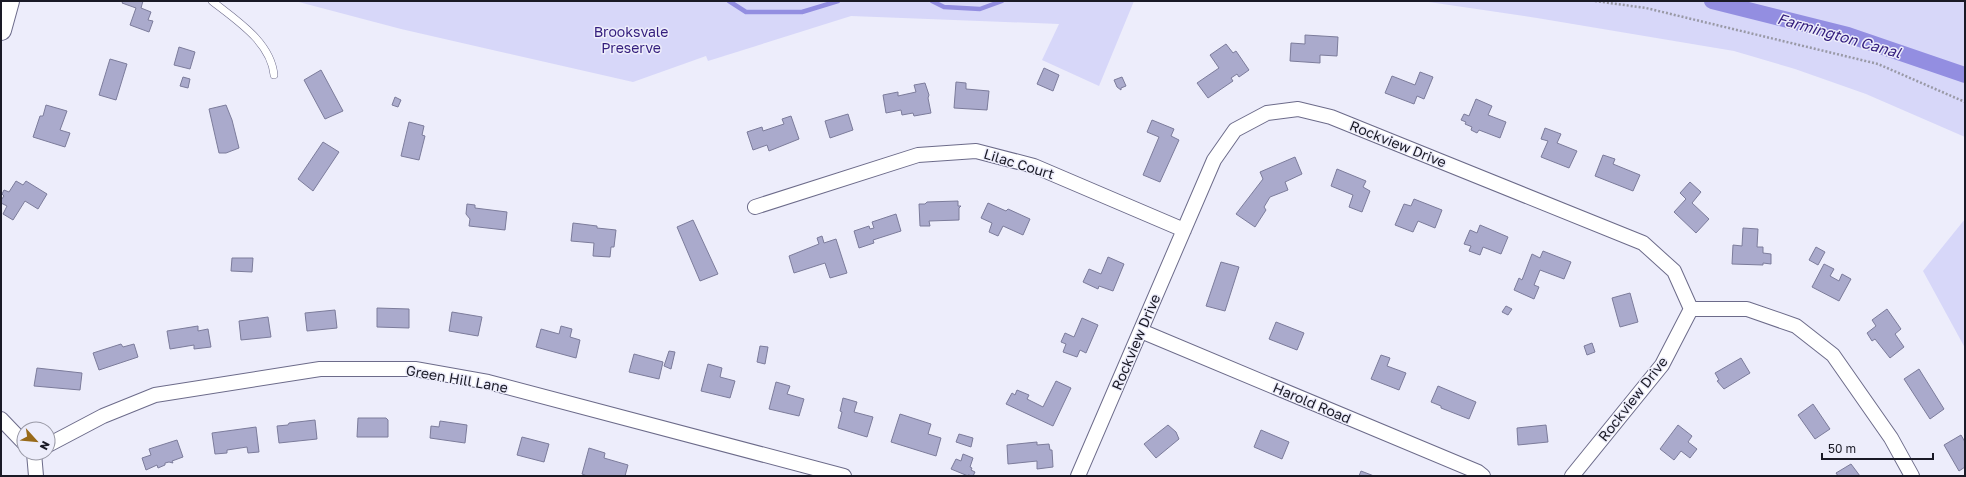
<svg xmlns="http://www.w3.org/2000/svg" width="1966" height="477" font-family="'Golos Text',sans-serif">
	<style>
		.green { fill: #d7d7f9 }
		.lines { fill: none; stroke-linecap: round; stroke-linejoin: round }
		.stream { stroke: #938ee1; stroke-width: 4.5 }
		.canal { stroke: #938ee1; stroke-width: 16 }
		.building { fill: #aac; stroke: #7c7c9b }
		.lane-casing { stroke: #6c6b8a; stroke-width: 8 }
		.street-casing { stroke: #6c6b8a; stroke-width: 16 }
		.secondary-casing { stroke: #6c6b8a; stroke-width: 22 }
		.path { stroke: #9999a6; stroke-width: 2.5; stroke-dasharray: 2 2; stroke-linecap: butt }
		.lane { stroke: #fff; stroke-width: 7 }
		.street { stroke: #fff; stroke-width: 14 }
		.secondary { stroke: #fff; stroke-width: 20 }
		.labels { text-anchor: middle; stroke-width: 3; stroke-linejoin: round; paint-order: stroke }
		.park-label { font-size: 14px; fill: #331d7d; stroke: #ededfb }
		.street-label { font-size: 14px; fill: #1a1a26; stroke: #ededfb }
		.water-label { font-size: 15px; font-style: italic; fill: #331d7d; stroke: #ededfb }
	</style>
	<rect width="100%" height="100%" fill="#ededfb"/>
	<path class="green" d="M 295,1 L 1134,1 L 1099,86 L 1042,60 L 1059,24 L 851,16 L 708,61 L 706,56 L 633,82 L 401,29 Z
		M 1422,1 L 1965,1 L 1965,137 L 1866,94 L 1795,69 L 1734,51 L 1537,18 Z
		M 1965,219 L 1965,348 L 1923,271 Z"/>
	<g class="lines">
		<path class="stream" d="M 729,1 L 746,12 L 802,12 L 838,1
			M 932,1 L 944,7 L 980,9 L 1002,1"/>
		<path class="canal" d="M 1712,1 L 1848,35 L 1965,75"/>
	</g>
	<path class="building" d="M 123,1 L 143,1 L 141,8 L 151,12 L 148,20 L 153,21 L 149,32 L 130,25 L 136,8 L 122,3 Z
		M 1305,35 L 1338,37 L 1337,56 L 1320,55 L 1320,63 L 1290,61 L 1291,43 L 1305,44 Z
		M 1226,44 L 1233,53 L 1236,51 L 1249,70 L 1239,77 L 1237,74 L 1231,78 L 1233,81 L 1208,98 L 1197,83 L 1219,68 L 1210,55 Z
		M 179,47 L 195,52 L 190,69 L 174,65 Z
		M 110,59 L 127,64 L 116,100 L 99,95 Z
		M 1044,68 L 1059,75 L 1053,91 L 1037,84 Z
		M 321,70 L 343,111 L 325,119 L 304,80 Z
		M 1420,72 L 1433,77 L 1424,99 L 1417,96 L 1414,104 L 1385,93 L 1392,76 L 1415,85 Z
		M 183,77 L 190,79 L 188,88 L 180,86 Z
		M 1122,77 L 1126,86 L 1121,88 L 1121,90 L 1117,87 L 1114,80 Z
		M 956,82 L 966,83 L 966,89 L 989,91 L 987,110 L 954,108 Z
		M 925,83 L 929,95 L 928,98 L 931,113 L 914,116 L 913,113 L 902,115 L 901,110 L 886,113 L 883,95 L 898,92 L 898,96 L 916,92 L 914,85 Z
		M 395,97 L 401,100 L 398,107 L 392,105 Z
		M 1476,99 L 1492,106 L 1488,115 L 1506,122 L 1500,138 L 1479,130 L 1477,133 L 1471,130 L 1472,127 L 1465,124 L 1466,122 L 1461,120 L 1464,114 L 1469,116 Z
		M 46,105 L 67,111 L 60,130 L 70,133 L 65,147 L 33,137 L 40,116 L 43,116 Z
		M 226,105 L 232,120 L 239,148 L 226,153 L 219,153 L 209,109 Z
		M 848,114 L 853,130 L 830,138 L 825,121 Z
		M 791,116 L 799,139 L 769,151 L 767,145 L 753,150 L 747,132 L 762,127 L 763,131 L 784,124 L 782,119 Z
		M 1152,120 L 1174,129 L 1171,136 L 1179,140 L 1160,182 L 1143,175 L 1159,137 L 1147,132 Z
		M 409,122 L 424,126 L 422,135 L 425,136 L 419,160 L 401,156 Z
		M 1545,128 L 1561,134 L 1557,143 L 1577,151 L 1569,168 L 1541,157 L 1548,141 L 1541,139 Z
		M 323,142 L 339,152 L 313,191 L 298,179 Z
		M 1603,155 L 1615,159 L 1613,164 L 1640,175 L 1633,191 L 1595,176 Z
		M 1295,157 L 1302,174 L 1285,182 L 1288,190 L 1270,197 L 1264,207 L 1266,210 L 1255,227 L 1236,214 L 1263,179 L 1260,172 Z
		M 1337,169 L 1366,181 L 1363,187 L 1370,191 L 1362,212 L 1349,207 L 1353,195 L 1331,186 Z
		M 16,181 L 23,185 L 26,181 L 47,194 L 38,209 L 25,201 L 13,220 L 3,214 L 7,206 L 1,203 L 1,200 L 4,196 L 2,194 L 4,190 L 9,192 Z
		M 1690,182 L 1701,192 L 1692,203 L 1709,219 L 1696,233 L 1674,212 L 1686,199 L 1680,193 Z
		M 1414,199 L 1442,210 L 1435,228 L 1418,221 L 1413,232 L 1395,225 L 1404,204 L 1411,206 Z
		M 958,201 L 958,206 L 961,206 L 959,208 L 959,220 L 929,221 L 930,226 L 920,226 L 919,204 L 925,204 L 927,202 Z
		M 988,203 L 1006,211 L 1008,209 L 1030,219 L 1023,235 L 1003,226 L 998,236 L 989,232 L 992,223 L 981,218 Z
		M 467,204 L 475,205 L 475,208 L 507,212 L 505,230 L 469,226 L 470,219 L 466,214 Z
		M 896,214 L 901,231 L 873,240 L 874,243 L 859,248 L 854,231 L 869,226 L 870,229 L 874,228 L 872,222 Z
		M 693,220 L 718,274 L 700,281 L 677,227 Z
		M 573,223 L 597,226 L 597,228 L 616,230 L 614,247 L 611,247 L 610,257 L 593,256 L 594,243 L 571,241 Z
		M 1480,225 L 1508,237 L 1501,254 L 1483,247 L 1480,255 L 1469,251 L 1471,246 L 1464,244 L 1470,230 L 1477,233 Z
		M 1743,228 L 1758,229 L 1757,247 L 1763,247 L 1763,253 L 1771,254 L 1771,264 L 1763,263 L 1763,265 L 1732,264 L 1733,245 L 1742,246 Z
		M 822,236 L 824,243 L 836,239 L 847,273 L 830,278 L 825,263 L 794,273 L 789,256 L 819,244 L 817,238 Z
		M 1816,247 L 1825,252 L 1818,265 L 1809,260 Z
		M 1543,251 L 1571,262 L 1564,279 L 1540,270 L 1534,285 L 1539,287 L 1534,299 L 1514,290 L 1519,278 L 1522,280 L 1532,254 L 1540,258 Z
		M 1108,257 L 1124,264 L 1113,291 L 1099,286 L 1098,289 L 1083,282 L 1089,269 L 1101,274 Z
		M 232,258 L 253,258 L 252,272 L 231,271 Z
		M 1221,262 L 1239,267 L 1225,311 L 1206,306 Z
		M 1824,264 L 1834,269 L 1830,276 L 1839,281 L 1842,274 L 1851,279 L 1839,301 L 1812,287 Z
		M 1630,293 L 1638,322 L 1620,327 L 1612,298 Z
		M 1506,306 L 1512,309 L 1508,315 L 1502,312 Z
		M 377,308 L 409,309 L 409,328 L 377,327 Z
		M 1887,309 L 1901,329 L 1895,334 L 1904,347 L 1890,358 L 1875,339 L 1872,341 L 1867,333 L 1876,326 L 1872,320 Z
		M 335,310 L 337,328 L 307,331 L 305,313 Z
		M 452,312 L 482,317 L 478,336 L 449,331 Z
		M 268,317 L 271,337 L 241,340 L 239,321 Z
		M 1082,318 L 1098,325 L 1086,353 L 1080,350 L 1077,357 L 1063,352 L 1066,344 L 1061,342 L 1065,333 L 1074,337 Z
		M 1276,322 L 1304,333 L 1297,350 L 1269,339 Z
		M 198,326 L 198,331 L 208,329 L 211,347 L 194,349 L 194,345 L 170,349 L 167,331 Z
		M 561,326 L 572,329 L 570,337 L 580,340 L 576,358 L 536,347 L 541,329 L 559,334 Z
		M 1592,343 L 1595,352 L 1587,355 L 1584,346 Z
		M 121,344 L 123,347 L 134,344 L 138,357 L 99,370 L 93,353 Z
		M 760,346 L 768,347 L 765,364 L 757,362 Z
		M 669,351 L 675,352 L 671,369 L 664,366 Z
		M 634,354 L 663,362 L 659,379 L 629,372 Z
		M 1381,355 L 1390,358 L 1387,366 L 1406,373 L 1399,390 L 1371,379 Z
		M 1741,358 L 1750,373 L 1724,389 L 1717,381 L 1719,380 L 1715,373 Z
		M 708,364 L 722,368 L 720,377 L 735,381 L 730,398 L 701,391 Z
		M 37,368 L 82,373 L 80,390 L 34,386 Z
		M 1919,369 L 1944,409 L 1930,419 L 1904,379 Z
		M 1056,381 L 1071,388 L 1053,426 L 1006,404 L 1012,393 L 1015,395 L 1017,390 L 1029,395 L 1027,399 L 1043,407 Z
		M 776,382 L 790,386 L 787,394 L 804,399 L 799,416 L 769,409 Z
		M 1438,386 L 1476,402 L 1469,419 L 1441,408 L 1441,406 L 1431,402 Z
		M 843,398 L 857,402 L 854,412 L 873,417 L 867,437 L 838,428 L 842,412 L 840,411 Z
		M 1813,404 L 1830,429 L 1815,439 L 1798,415 Z
		M 900,414 L 931,424 L 928,434 L 941,438 L 936,456 L 891,442 Z
		M 358,418 L 386,418 L 388,420 L 388,437 L 357,437 Z
		M 315,420 L 317,439 L 279,443 L 277,426 L 288,425 L 289,423 Z
		M 440,421 L 467,425 L 465,443 L 430,438 L 431,426 L 439,427 Z
		M 1168,425 L 1176,432 L 1179,439 L 1156,458 L 1144,444 Z
		M 1546,425 L 1548,442 L 1518,445 L 1517,428 Z
		M 1678,425 L 1692,436 L 1688,442 L 1697,449 L 1690,458 L 1681,451 L 1674,460 L 1660,449 Z
		M 256,427 L 259,452 L 248,453 L 247,447 L 227,450 L 227,453 L 215,454 L 212,433 Z
		M 1261,430 L 1289,442 L 1282,459 L 1254,447 Z
		M 959,434 L 973,438 L 971,447 L 956,442 Z
		M 1961,435 L 1965,442 L 1965,467 L 1959,471 L 1944,445 Z
		M 522,437 L 549,444 L 544,462 L 517,455 Z
		M 177,440 L 183,457 L 172,461 L 173,463 L 169,462 L 165,463 L 165,465 L 158,468 L 157,465 L 146,470 L 142,458 L 151,455 L 149,449 Z
		M 1037,442 L 1037,445 L 1049,444 L 1050,450 L 1052,450 L 1053,467 L 1037,469 L 1037,461 L 1008,464 L 1007,445 Z
		M 589,448 L 605,453 L 604,458 L 628,465 L 625,476 L 587,476 L 582,474 Z
		M 963,454 L 973,458 L 970,467 L 972,468 L 971,470 L 975,472 L 973,476 L 968,475 L 968,476 L 951,469 L 956,459 L 961,461 Z
		M 1851,464 L 1860,476 L 1838,476 L 1836,473 Z
		M 1361,471 L 1374,476 L 1359,476 Z"/>
	<g class="lines">
		<g class="lane-casing">
			<path id="lane" d="M 212,1 C 236,20 271,42 274,75"/>
		</g>
		<g class="street-casing">
			<path id="street" d="M 755,207 L 918,155 L 976,151 L 1034,166 L 1184,230
				M 1691,309 L 1747,309 L 1796,326 L 1833,355 L 1891,438 L 1912,476
				M 1141,331 L 1478,472 L 1483,476
				M 1,419 L 24,443
				M 48,445 L 103,416 L 155,395 L 320,369 L 415,369 L 488,382 L 844,476
				M 34,453 L 36,476
				M 1078,476 L 1214,160 L 1235,130 L 1267,113 L 1298,109 L 1331,117 L 1643,243 L 1674,271 L 1691,309 L 1662,365 L 1572,476"/>
		</g>
		<g class="secondary-casing">
			<path id="secondary" d="M 1,30 L 9,1"/>
		</g>
		<path class="path" d="M 1595,1 L 1646,8 L 1878,64 L 1965,102"/>
		<use href="#lane" class="lane"/>
		<use href="#street" class="street"/>
		<use href="#secondary" class="secondary"/>
	</g>
	<g class="labels">
		<g class="park-label">
			<text x="631" y="37">Brooksvale<tspan x="631" dy="16">Preserve</tspan></text>
		</g>
		<g class="street-label">
			<text transform="translate(1398 144) rotate(22)" y="5">Rockview Drive</text>
			<text transform="translate(1019 164) rotate(17)" y="5">Lilac Court</text>
			<text transform="translate(1136 342) rotate(-67)" y="5">Rockview Drive</text>
			<text transform="translate(457 379) rotate(10)" y="5">Green Hill Lane</text>
			<text transform="translate(1633 399) rotate(-52)" y="5">Rockview Drive</text>
			<text transform="translate(1312 403) rotate(23)" y="5">Harold Road</text>
		</g>
		<g class="water-label">
			<text transform="translate(1839 36) rotate(16)" y="5">Farmington Canal</text>
		</g>
	</g>
	<rect width="1966" height="477" fill="none" stroke="#1a1a26" stroke-width="4"/>
	<g transform="translate(36 441) rotate(117)"><circle r="19" fill="#ededfb" stroke="#9999a6"/>
	<path d="M0-3L7 15L0 10L-7 15Z" fill="#986a1a"/>
	<text y="-6" font-size="11" font-weight="bold" text-anchor="middle" fill="#1a1a26">N</text>
	</g>
	<path d="M1822 453v6h111v-6" fill="none" stroke="#1a1a26" stroke-width="2"/>
	<text x="1828" y="453" font-size="12" fill="#1a1a26" stroke="#ededfb" stroke-width="3" paint-order="stroke">50 m</text>
</svg>
